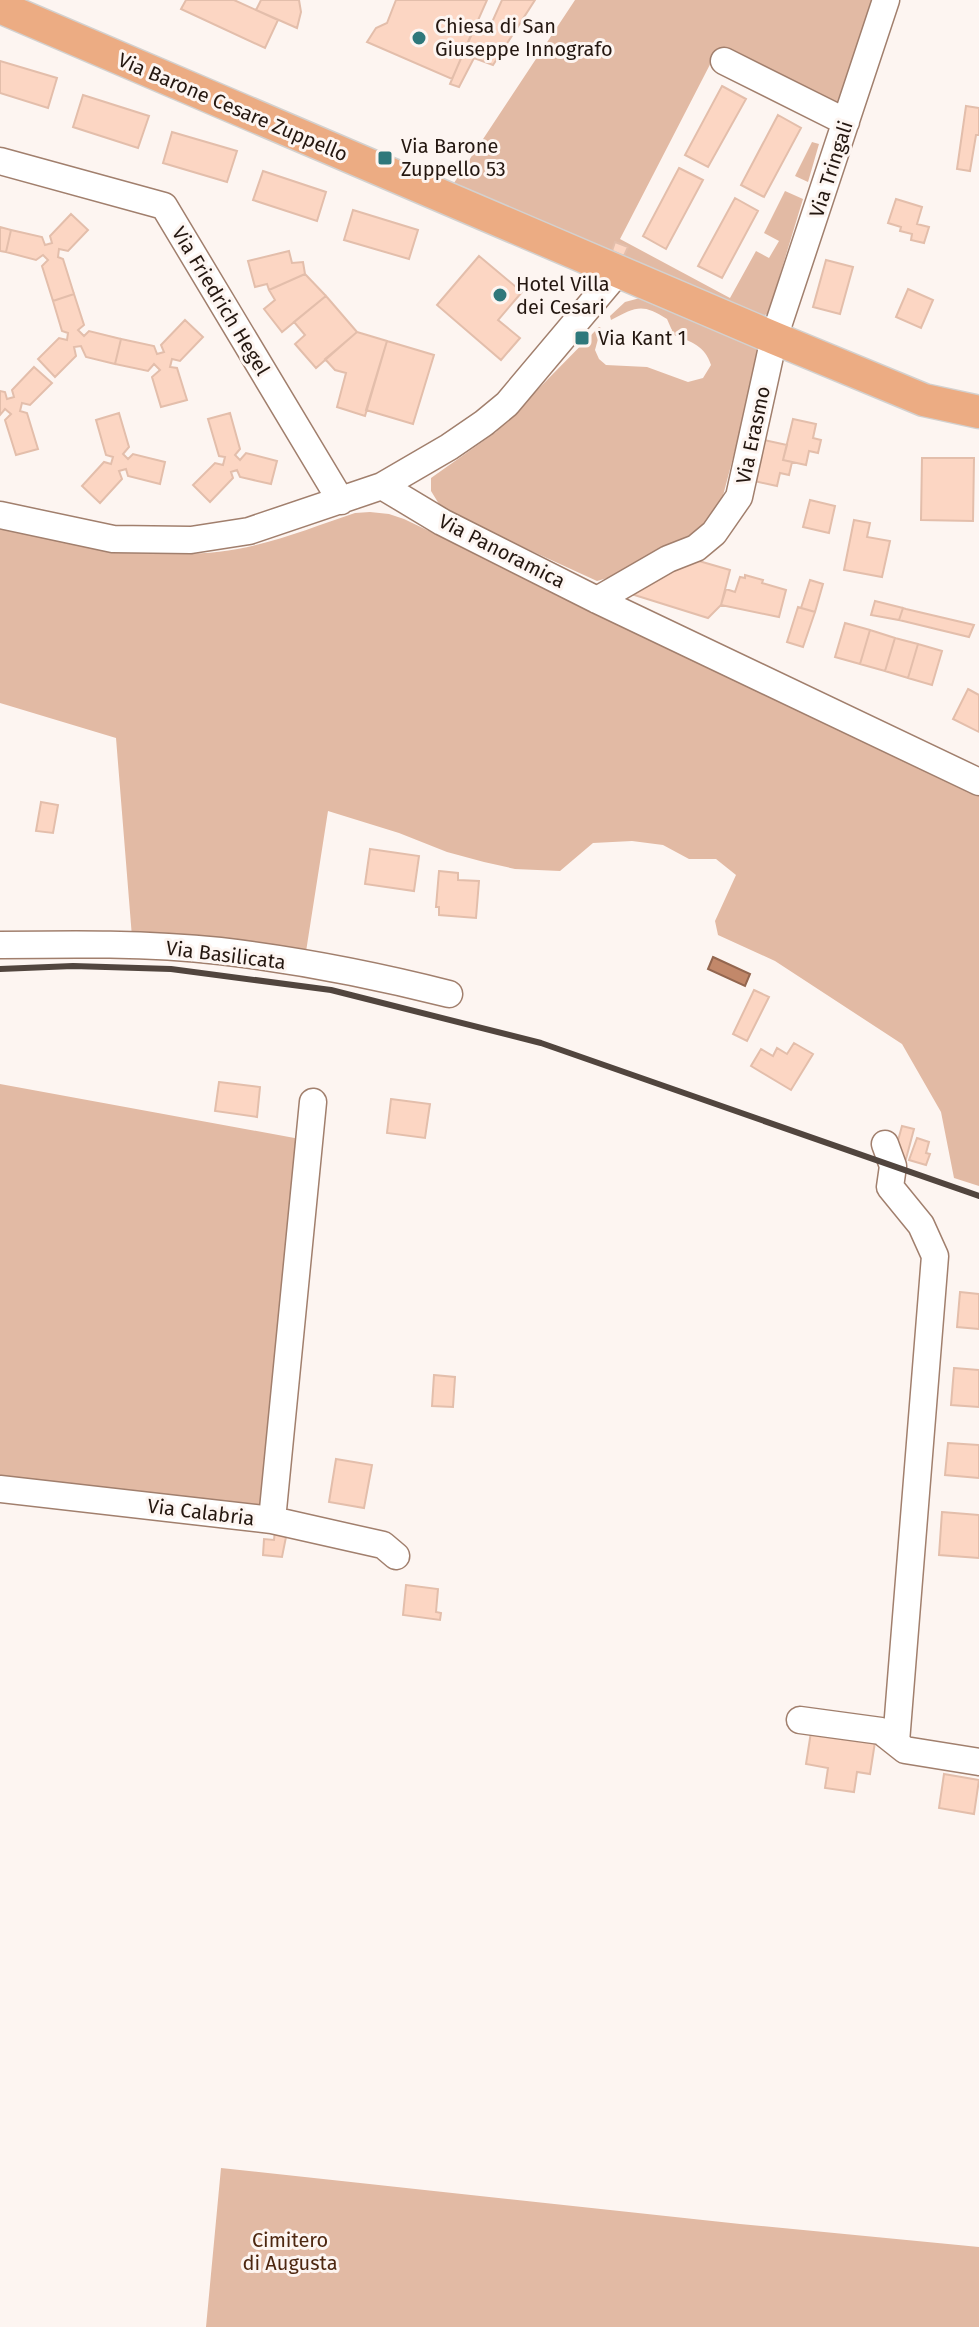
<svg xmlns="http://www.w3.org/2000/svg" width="979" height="2327" font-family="'Fira Sans',sans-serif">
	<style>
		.green { fill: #e2baa4 }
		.water { fill: #c2886a; stroke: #93664f; stroke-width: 2 }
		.building { fill: #fcd6c3; stroke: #e3beab; stroke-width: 2 }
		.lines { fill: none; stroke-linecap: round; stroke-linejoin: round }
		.minor-casing { stroke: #a17f6d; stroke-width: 29 }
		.major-casing { stroke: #d3d1cf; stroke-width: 35 }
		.minor { stroke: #fff; stroke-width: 26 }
		.major { stroke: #ecac83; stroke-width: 32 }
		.rail { stroke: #51453e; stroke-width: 6 }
		.poi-dot { fill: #2f787b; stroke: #fdf5f1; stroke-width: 3 }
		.labels { text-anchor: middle; stroke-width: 6; stroke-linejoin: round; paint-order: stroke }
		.poi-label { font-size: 20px; fill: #241710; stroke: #fdf5f1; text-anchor: start }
		.street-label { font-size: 20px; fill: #241710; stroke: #fdf5f1 }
		.park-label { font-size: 20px; fill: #4d2710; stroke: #fdf5f1 }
	</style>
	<rect width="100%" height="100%" fill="#fdf5f1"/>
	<path class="green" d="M 575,0 L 874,0 L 840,105 L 830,106 L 718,49 L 620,239 L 730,298 L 756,251 L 769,258 L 779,241 L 764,233 L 785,191 L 803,199 L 768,314 L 761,316 L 624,256 L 627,246 L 615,242 L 612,251 L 452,186 Z
		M 812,142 L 819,144 L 808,182 L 795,176 Z
		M 640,298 L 763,344 L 720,507 L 694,533 L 660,550 L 618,575 L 597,581 L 468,522 L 439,504 L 431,491 L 431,478 L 496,432 L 599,327 L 601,328 L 595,350 L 599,359 L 606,365 L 647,367 L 688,382 L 703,378 L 711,365 C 705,346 692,342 674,335 L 667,319 C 642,303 636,307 611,320 L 610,316 L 625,302 Z
		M 370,512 L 389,514 L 404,519 L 979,794 L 979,1186 L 954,1178 L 941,1112 L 902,1044 L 775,961 L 718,935 L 715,921 L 736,875 L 716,859 L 689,859 L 663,845 L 632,841 L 593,843 L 560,871 L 515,869 L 484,862 L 447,852 L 399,833 L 328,811 L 305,958 L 132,937 L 116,738 L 0,703 L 0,527 C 83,543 171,567 256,545 C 289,537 322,524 355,513 Z
		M 0,1084 L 300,1139 L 262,1508 L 0,1484 Z
		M 221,2168 L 740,2224 L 979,2247 L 979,2327 L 206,2327 Z"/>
	<path class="water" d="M 713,957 L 750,974 L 745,986 L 708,969 Z"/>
	<path class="building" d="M 186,0 L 234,0 L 278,20 L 265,48 L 181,9 Z
		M 261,0 L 299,0 L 301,12 L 297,28 L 256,10 Z
		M 396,0 L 487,0 L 452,79 L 367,42 L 376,28 L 387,23 Z
		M 502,0 L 535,0 L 493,65 L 474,58 L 459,87 L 450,84 L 476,23 L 489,29 Z
		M 0,61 L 57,78 L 48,108 L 0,93 Z
		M 722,86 L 746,99 L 708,167 L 685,155 Z
		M 83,95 L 149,116 L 138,148 L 73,127 Z
		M 966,106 L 979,108 L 979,135 L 976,135 L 970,171 L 957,169 Z
		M 778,115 L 801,128 L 764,197 L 741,185 Z
		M 172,132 L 237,151 L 227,182 L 163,163 Z
		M 679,168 L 703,180 L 666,249 L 643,236 Z
		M 263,171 L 326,192 L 317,221 L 253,200 Z
		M 735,198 L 758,211 L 722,278 L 698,266 Z
		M 896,199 L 922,207 L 917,224 L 929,227 L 924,243 L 911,240 L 912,234 L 900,231 L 901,227 L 888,223 Z
		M 353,210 L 418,230 L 409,259 L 344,240 Z
		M 71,214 L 88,230 L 68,251 L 59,249 L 58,257 L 63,259 L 74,294 L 53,301 L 42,266 L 48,260 L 43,255 L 36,260 L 6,252 L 11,230 L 42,237 L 45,245 L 52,243 L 50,236 Z
		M 0,227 L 11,230 L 6,252 L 0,251 Z
		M 615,242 L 628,247 L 624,256 L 612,251 Z
		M 289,251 L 292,263 L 303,262 L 305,274 L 269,290 L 267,284 L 255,287 L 248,261 Z
		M 479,256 L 522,292 L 498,320 L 520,338 L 501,360 L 437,305 Z
		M 826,260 L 853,267 L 840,314 L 813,307 Z
		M 305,274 L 326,296 L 282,332 L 264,309 L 275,300 L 269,290 Z
		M 908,289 L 933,300 L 921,328 L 896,317 Z
		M 74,294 L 84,325 L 78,330 L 84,336 L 89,331 L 121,339 L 115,364 L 86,357 L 81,346 L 74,347 L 76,356 L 55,377 L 38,359 L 59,338 L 67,340 L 68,333 L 62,331 L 53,301 Z
		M 326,296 L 357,332 L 316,368 L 295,344 L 305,335 L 294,322 Z
		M 185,320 L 203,337 L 180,361 L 172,359 L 170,367 L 177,368 L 187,400 L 161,407 L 152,377 L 160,370 L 154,364 L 148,371 L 115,364 L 121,339 L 154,346 L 157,354 L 164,352 L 161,345 Z
		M 357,332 L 387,341 L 365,416 L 337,407 L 346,373 L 335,370 L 325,359 Z
		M 387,341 L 434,355 L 413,424 L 366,410 Z
		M 34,367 L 52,383 L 30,405 L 22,403 L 20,411 L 27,413 L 38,449 L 16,455 L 5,420 L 11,414 L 5,409 L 0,415 L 0,391 L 5,392 L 7,399 L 14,397 L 12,390 Z
		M 119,413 L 129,447 L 123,454 L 128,459 L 133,454 L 165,462 L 160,484 L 128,476 L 126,469 L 119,471 L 122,479 L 100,503 L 82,486 L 104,462 L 111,464 L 113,457 L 106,455 L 96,420 Z
		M 230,413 L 240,449 L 235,455 L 240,460 L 246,453 L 277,461 L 271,484 L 240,477 L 237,470 L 231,472 L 233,478 L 210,502 L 193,485 L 215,463 L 223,465 L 225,457 L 219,456 L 208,419 Z
		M 793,419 L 816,424 L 813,438 L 821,440 L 818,453 L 809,451 L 806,465 L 783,460 Z
		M 764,440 L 787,445 L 783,460 L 792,462 L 789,475 L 780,473 L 777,486 L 754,481 Z
		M 922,458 L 974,458 L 973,521 L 921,520 Z
		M 810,500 L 835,506 L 829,533 L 803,527 Z
		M 854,520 L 870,523 L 867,537 L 890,541 L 882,577 L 844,570 Z
		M 692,559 L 730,570 L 721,605 L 708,618 L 628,593 Z
		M 745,575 L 763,580 L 762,583 L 786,590 L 779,617 L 721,605 L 726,589 L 735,592 L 740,577 L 745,578 Z
		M 810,580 L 823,584 L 815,612 L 801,608 Z
		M 875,601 L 903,608 L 899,620 L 871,615 Z
		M 798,607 L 815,612 L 803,647 L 787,642 Z
		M 903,608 L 906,609 L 974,625 L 969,637 L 899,620 Z
		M 845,623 L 870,630 L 860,664 L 835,657 Z
		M 870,630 L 895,638 L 885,671 L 860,664 Z
		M 895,638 L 918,644 L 908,678 L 885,671 Z
		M 918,644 L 942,651 L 932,685 L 908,678 Z
		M 968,689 L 979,695 L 979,732 L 953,719 Z
		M 41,802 L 58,805 L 53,833 L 36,831 Z
		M 370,849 L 419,856 L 414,891 L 365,884 Z
		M 439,871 L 458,873 L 458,880 L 479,881 L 476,918 L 439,915 L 439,907 L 436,907 Z
		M 754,990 L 769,997 L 747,1041 L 733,1034 Z
		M 794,1043 L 813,1054 L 791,1090 L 751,1066 L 761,1049 L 773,1056 L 777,1048 L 787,1054 Z
		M 219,1082 L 260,1087 L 257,1117 L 215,1111 Z
		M 391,1099 L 430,1104 L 425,1138 L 387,1133 Z
		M 902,1126 L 914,1129 L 906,1159 L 894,1155 Z
		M 917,1138 L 929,1142 L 926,1153 L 930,1154 L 926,1165 L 909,1160 Z
		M 960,1292 L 979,1294 L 979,1329 L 957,1327 Z
		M 954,1368 L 979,1370 L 979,1407 L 951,1405 Z
		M 434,1375 L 455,1377 L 453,1407 L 432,1406 Z
		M 948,1443 L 979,1445 L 979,1478 L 945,1475 Z
		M 336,1459 L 372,1465 L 364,1508 L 329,1502 Z
		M 942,1512 L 979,1515 L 979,1558 L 939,1555 Z
		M 275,1530 L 287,1532 L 282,1557 L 263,1555 L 264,1539 L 274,1540 Z
		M 406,1585 L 438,1589 L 436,1612 L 441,1613 L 440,1620 L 403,1615 Z
		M 811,1732 L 875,1742 L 870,1774 L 857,1772 L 854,1792 L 825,1788 L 828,1768 L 806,1764 Z
		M 944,1774 L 979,1780 L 974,1814 L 939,1808 Z"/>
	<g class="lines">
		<g class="minor-casing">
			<path id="minor" d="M 724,61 L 846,122
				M 0,161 L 164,206 L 341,501
				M 382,486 L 442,522 L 597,600 L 979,782
				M 0,515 L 113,539 L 191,540 L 249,531 L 382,486 L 449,447 L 484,423 L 507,404 L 618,272
				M 597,600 L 668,559 L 696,548 L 714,533 L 739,497 L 774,338 L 886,0
				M 0,945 C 73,944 147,943 220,951 C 297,960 374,975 449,994
				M 885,1144 L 893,1166 L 890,1187 L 921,1225 L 935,1256 L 896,1742
				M 0,1489 L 272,1520 L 383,1545 L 396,1556
				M 272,1520 L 313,1102
				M 800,1720 L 881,1731 L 905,1750 L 979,1762"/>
		</g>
		<g class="major-casing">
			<path id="major" d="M 0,7 L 774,338 L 924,400 L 979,412"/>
		</g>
		<use href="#minor" class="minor"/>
		<use href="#major" class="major"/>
		<path class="rail" d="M 0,969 L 73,966 L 171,969 L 331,990 L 541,1043 L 979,1196"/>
	</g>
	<g class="poi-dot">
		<circle cx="419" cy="38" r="8"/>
		<rect x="377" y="150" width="16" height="16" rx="4"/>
		<circle cx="500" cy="295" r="8"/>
		<rect x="574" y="330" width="16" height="16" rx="4"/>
	</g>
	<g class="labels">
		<g class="poi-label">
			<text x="435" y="33">Chiesa di San<tspan x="435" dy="23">Giuseppe Innografo</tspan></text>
			<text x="401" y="153">Via Barone<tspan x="401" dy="23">Zuppello 53</tspan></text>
			<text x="516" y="291">Hotel Villa<tspan x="516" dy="23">dei Cesari</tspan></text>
			<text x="598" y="345">Via Kant 1</text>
		</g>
		<g class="street-label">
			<text transform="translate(233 107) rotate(23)" y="7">Via Barone Cesare Zuppello</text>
			<text transform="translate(831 169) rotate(-72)" y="7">Via Tringali</text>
			<text transform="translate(221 301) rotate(59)" y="7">Via Friedrich Hegel</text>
			<text transform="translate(753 435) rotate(-78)" y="7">Via Erasmo</text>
			<text transform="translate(502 551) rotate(27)" y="7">Via Panoramica</text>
			<text transform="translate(226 955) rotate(7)" y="7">Via Basilicata</text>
			<text transform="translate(201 1512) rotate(7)" y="7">Via Calabria</text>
		</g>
		<g class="park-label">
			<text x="290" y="2247">Cimitero<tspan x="290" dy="23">di Augusta</tspan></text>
		</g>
	</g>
</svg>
